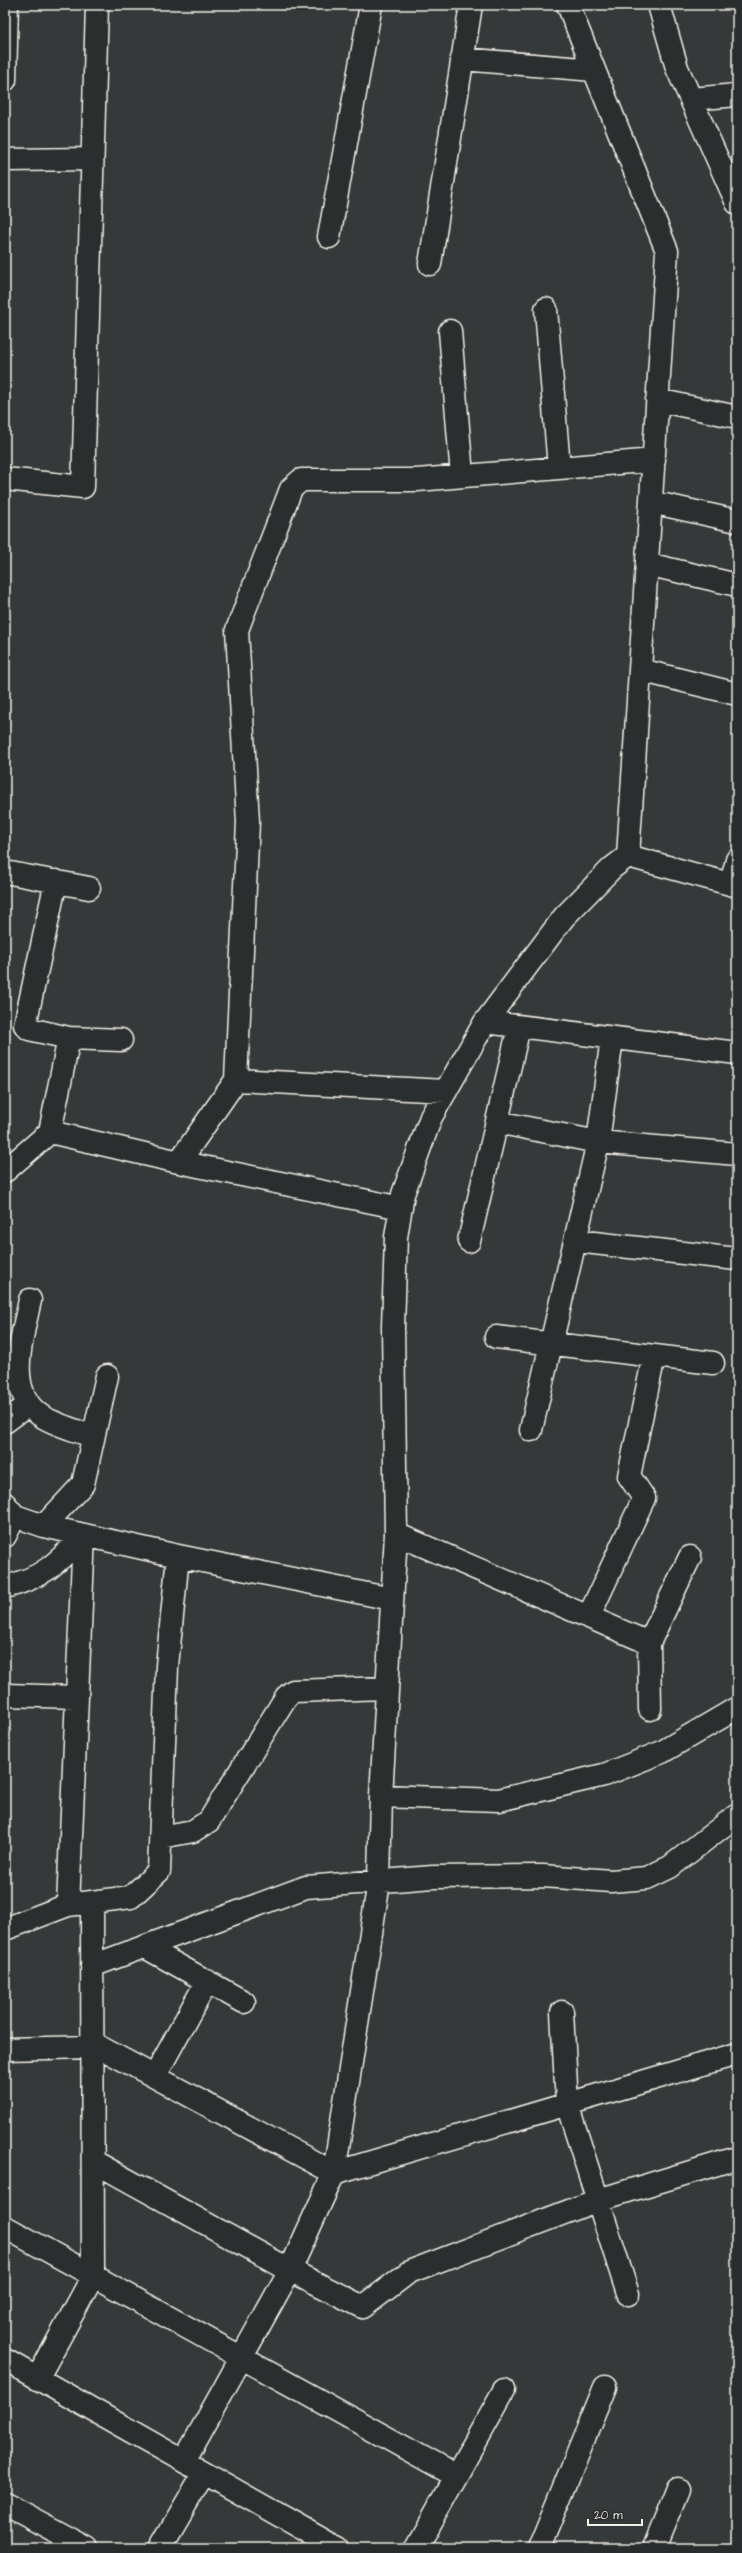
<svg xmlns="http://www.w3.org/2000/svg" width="742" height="2553" font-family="'Architects Daughter',sans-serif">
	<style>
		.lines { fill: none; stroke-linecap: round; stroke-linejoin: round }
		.minor-casing { stroke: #f4f1e8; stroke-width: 25 }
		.minor { stroke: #2a2d2e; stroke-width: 22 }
	</style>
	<rect width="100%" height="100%" fill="#363939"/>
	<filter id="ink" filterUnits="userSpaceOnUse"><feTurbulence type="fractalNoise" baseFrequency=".025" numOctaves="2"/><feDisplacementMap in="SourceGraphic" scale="8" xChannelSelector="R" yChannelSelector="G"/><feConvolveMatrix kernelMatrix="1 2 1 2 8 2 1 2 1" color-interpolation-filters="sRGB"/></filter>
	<g filter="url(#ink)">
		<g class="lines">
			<g class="minor-casing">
				<path id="minor" d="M 659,5 L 677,68 L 737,203
					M 462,59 L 594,70
					M 5,80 L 7,5
					M 691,99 L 737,95
					M 5,160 L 92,159
					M 329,237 L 371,5
					M 430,264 L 471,5
					M 546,309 L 559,468
					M 450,331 L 462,476
					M 657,400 L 737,417
					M 5,479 L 83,487 L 97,5
					M 651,502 L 737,521
					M 647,564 L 737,585
					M 640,670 L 737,694
					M 628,856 L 737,886
					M 5,872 L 89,888
					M 56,881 L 25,1025 L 29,1029 L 69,1038 L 121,1040
					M 731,884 L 737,860
					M 485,1022 L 737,1053
					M 236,1080 L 446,1091
					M 497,1122 L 598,1142 L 737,1154
					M 50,1132 L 179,1162 L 401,1208
					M 179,1162 L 236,1080 L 248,822 L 237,630 L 291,489 L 301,480 L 417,480 L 654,460
					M 5,1171 L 50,1132 L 69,1038
					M 469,1241 L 519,1027
					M 576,1241 L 737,1259
					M 30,1300 C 23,1335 4,1390 40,1415 C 54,1425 77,1430 93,1437
					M 496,1337 L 713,1363
					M 5,1422 L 28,1405
					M 531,1430 L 598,1142 L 612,1038
					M 5,1504 L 15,1516 L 44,1526 L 178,1556 L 392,1599
					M 44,1526 L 83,1484 L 107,1376
					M 396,1534 L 649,1643
					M 5,1536 L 15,1516
					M 5,1587 C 44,1578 58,1562 84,1535 L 68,1905
					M 589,1616 L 644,1498 L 629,1476 L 654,1356
					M 5,1695 L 77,1697
					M 650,1709 L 649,1643 L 690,1557
					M 381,1796 L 499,1800 L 604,1775 L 662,1752 L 737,1708
					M 161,1837 L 193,1831 L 209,1821 L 286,1697 L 293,1691 L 387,1688
					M 5,1929 L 68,1905 L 131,1897 L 159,1871 L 167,1666 L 178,1556
					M 145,1947 L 244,2002
					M 92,1966 L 306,1887 L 433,1877 L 543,1876 L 611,1881 L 647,1878 L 670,1867 L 737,1815
					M 562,2012 L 567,2104 L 628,2294
					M 92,2043 L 334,2173 L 737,2054
					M 5,2049 L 92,2047
					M 155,2076 L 207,1981
					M 93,2161 L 290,2270 L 363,2307 L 409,2272 L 598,2200 L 737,2158
					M 5,2227 L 456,2476
					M 5,2360 L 337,2548
					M 37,2379 L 93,2276 L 92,1903
					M 184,2461 L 290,2270 L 334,2173 L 379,1881 L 381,1796 L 396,1534 L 393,1327 L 396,1237 L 403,1194 L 431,1117 L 485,1022 L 564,917 L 612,868 L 628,856 L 667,251 L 568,5
					M 5,2504 L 87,2548
					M 160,2548 L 204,2473
					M 416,2548 L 504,2390
					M 539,2548 L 605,2387
					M 654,2548 L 678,2489"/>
			</g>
			<use href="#minor" class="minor"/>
		</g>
	</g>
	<rect width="742" height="2553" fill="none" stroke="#2a2d2e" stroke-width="20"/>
	<rect x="10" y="10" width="722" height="2533" fill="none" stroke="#f4f1e8" stroke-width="1.5" filter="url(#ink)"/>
	<path d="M588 2519v6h54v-6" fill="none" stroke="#f4f1e8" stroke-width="2"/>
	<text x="594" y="2519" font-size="12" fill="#f4f1e8" stroke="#2a2d2e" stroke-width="3" paint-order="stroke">20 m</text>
</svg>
